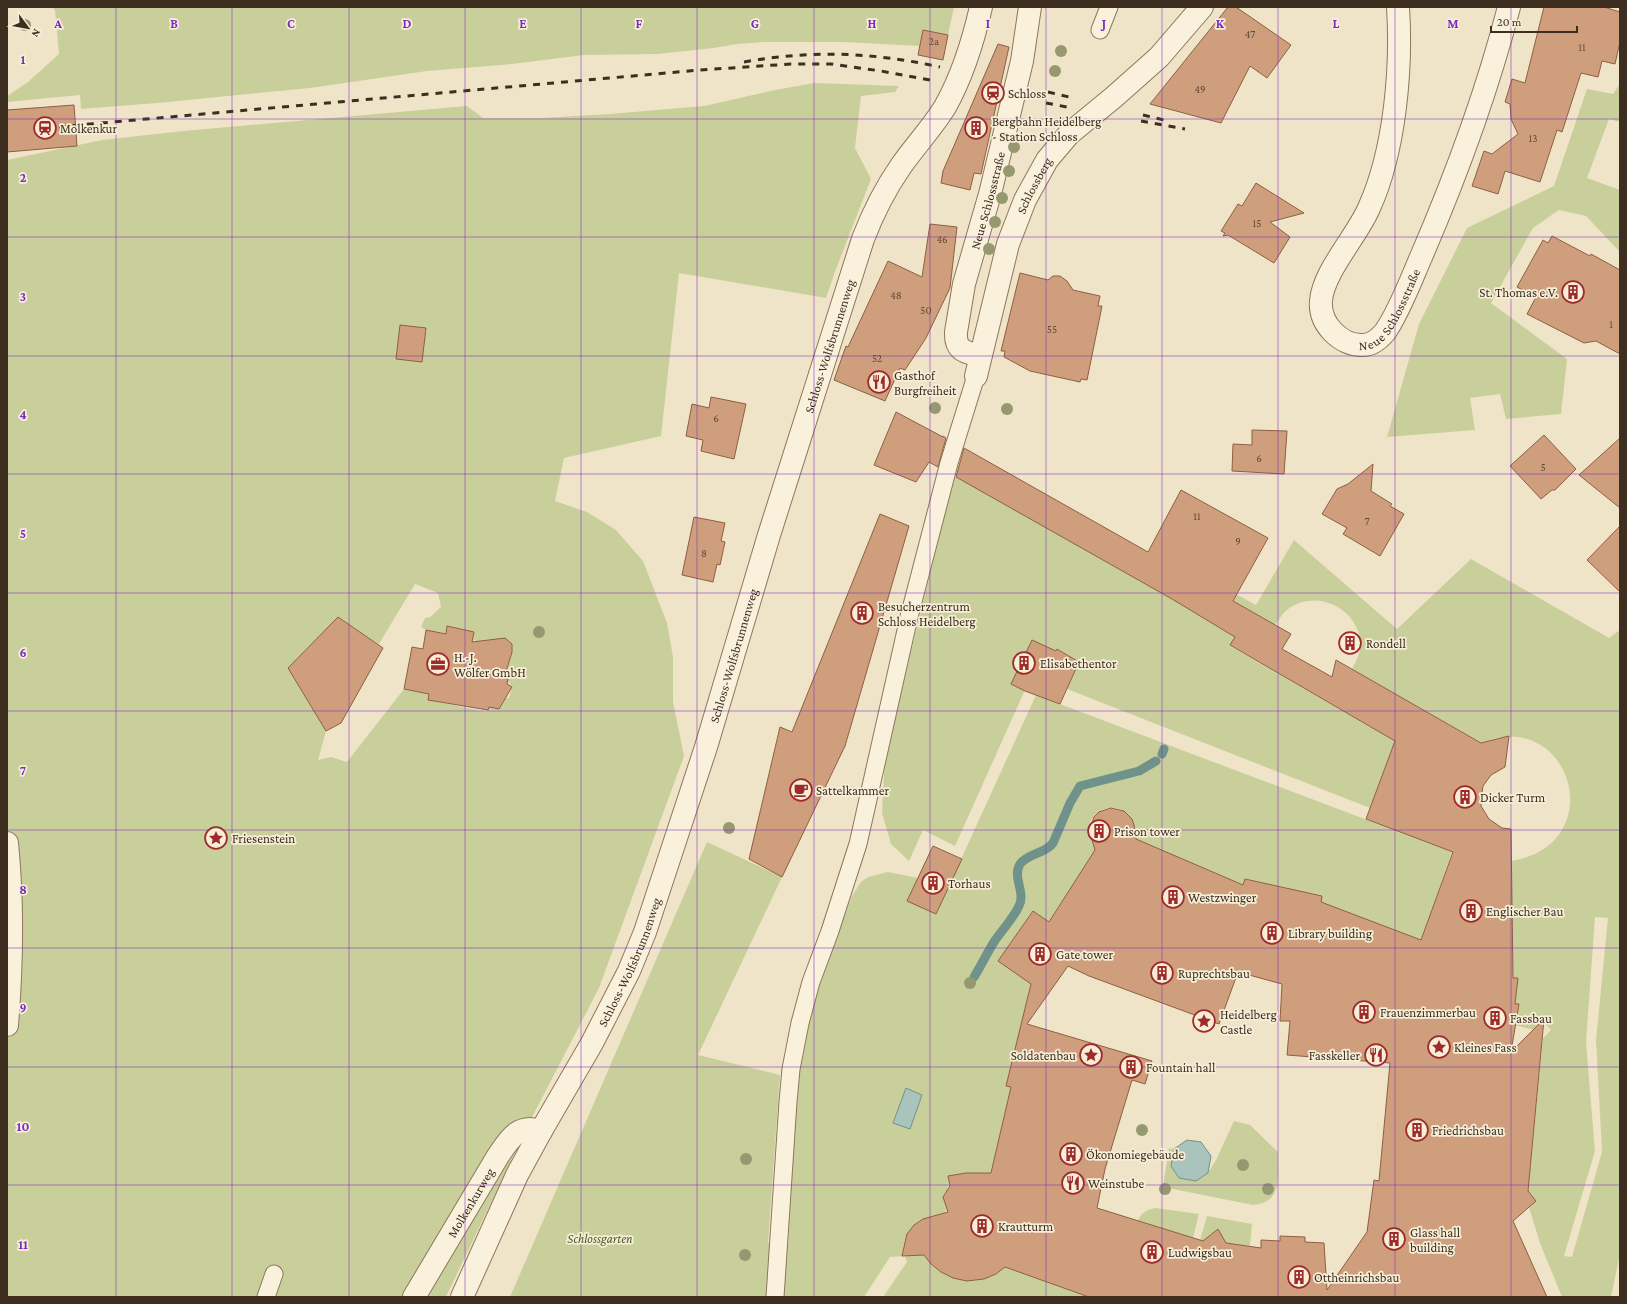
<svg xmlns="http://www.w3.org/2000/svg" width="1627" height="1304" font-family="'Crimson Pro',serif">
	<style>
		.green { fill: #c9cf9b; fill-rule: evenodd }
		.water { fill: #a9c4bc; stroke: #6f938a }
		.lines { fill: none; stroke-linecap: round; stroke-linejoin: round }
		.stream { stroke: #6f938a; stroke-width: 9 }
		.building { fill: #cf9f7d; stroke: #8d5f41; fill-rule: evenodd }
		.service-casing { stroke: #8d765c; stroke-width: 19 }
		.minor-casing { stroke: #8d765c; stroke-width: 24 }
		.service { stroke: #faf1dc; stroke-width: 17 }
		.minor { stroke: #faf1dc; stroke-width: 22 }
		.rail { stroke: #3d2e20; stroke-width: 3; stroke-dasharray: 7 7; stroke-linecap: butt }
		.tree { fill: #96986f }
		.grid { fill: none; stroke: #7b2cbf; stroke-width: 1; stroke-opacity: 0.55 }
		.labels { text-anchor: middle; stroke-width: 3.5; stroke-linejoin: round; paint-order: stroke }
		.number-label { font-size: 11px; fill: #624a37 }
		.poi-label { font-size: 13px; fill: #3d2e20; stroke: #f7eed8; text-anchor: start }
		.street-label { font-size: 13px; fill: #3d2e20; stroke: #f7eed8 }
		.park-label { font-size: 13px; font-style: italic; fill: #4d5a26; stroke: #f7eed8 }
		.grid-label { font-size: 13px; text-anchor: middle; font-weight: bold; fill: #7b2cbf; stroke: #f7eed8; stroke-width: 3.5; stroke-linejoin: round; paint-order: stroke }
	</style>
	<rect width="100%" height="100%" fill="#f0e4c8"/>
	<path class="green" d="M 52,7 L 954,7 L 948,35 L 923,30 L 920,46 L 842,42 L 764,42 L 737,44 L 714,48 L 658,54 L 584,55 L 512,64 L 427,71 L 310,88 L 157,103 L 81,109 L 80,95 L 7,102 L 7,96 L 28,82 L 59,54 L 55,10 Z
		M 814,83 L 899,86 L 895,92 L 861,96 L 855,148 L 871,179 L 836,269 L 826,298 L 679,273 L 661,436 L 564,458 L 555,501 L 587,512 L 616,530 L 643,561 L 667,623 L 673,657 L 673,702 L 684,756 L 599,988 L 527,1127 L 446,1297 L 7,1297 L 7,160 L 102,140 L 183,131 L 467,106 L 483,118 L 541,118 L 610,114 L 704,106 L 775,90 ZM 415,584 L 438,593 L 441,607 L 430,617 L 425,618 L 421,627 L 426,630 L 446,634 L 448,626 L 474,632 L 473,640 L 492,644 C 499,638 504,637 511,643 L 512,652 L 503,678 L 508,681 L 512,687 L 509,698 L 497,700 L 496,709 L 489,707 L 487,712 L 428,700 L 429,694 L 404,689 L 347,762 L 331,757 L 318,760 L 326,731 L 288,668 L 338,617 L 375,642 L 379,644 Z
		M 1620,84 L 1620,122 L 1609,119 L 1587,178 L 1620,190 L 1620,252 L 1586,216 L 1559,210 L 1533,228 L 1491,303 L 1567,359 L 1561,414 L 1506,419 L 1500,394 L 1470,398 L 1475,430 L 1387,437 L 1419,324 L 1467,228 L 1554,186 L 1587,89 L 1613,94 Z
		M 954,476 L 1172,599 L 1235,637 L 1230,646 L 1395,741 L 1370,808 L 1067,689 L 1079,662 L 1058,649 L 1036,695 L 1452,852 L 1421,940 L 1321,902 L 1322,895 L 1310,893 L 1308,899 L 1286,895 L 1288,888 L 1278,886 L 1276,893 L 1257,888 L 1258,882 L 1245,879 L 1243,885 L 1133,838 C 1140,796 1085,802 1090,833 C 1091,837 1095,842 1097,847 L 1049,922 L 1033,911 L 998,961 L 1031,984 L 1011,1087 L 990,1177 L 957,1175 L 948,1178 C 950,1186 948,1190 943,1197 L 947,1210 C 944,1212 943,1215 940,1216 C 937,1219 929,1218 924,1219 C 909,1223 903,1242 906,1256 L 924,1254 L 996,1274 L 1005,1267 L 1089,1297 L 883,1297 L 907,1262 L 905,1256 L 890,1257 L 864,1297 L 510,1297 L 707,842 L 782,877 L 698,1055 L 780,1075 L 768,1243 L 788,1247 L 794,1107 L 806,1033 L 823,973 L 852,896 L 861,882 L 868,877 L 888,872 L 918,878 L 908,901 L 936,914 L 1036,695 L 1025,690 L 955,846 L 923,830 L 909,861 L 891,844 L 882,813 L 885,757 Z
		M 1294,540 L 1397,629 L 1471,559 L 1609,638 L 1620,630 L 1620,1254 L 1611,1297 L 1562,1297 L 1540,1243 L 1529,1207 L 1536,1201 L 1528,1191 L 1543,1038 L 1551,1030 L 1543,1021 L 1534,1030 L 1514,1025 L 1519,1004 L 1515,1004 L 1517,978 L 1513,978 L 1511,861 C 1612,845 1571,706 1482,743 L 1352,669 C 1355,663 1359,656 1360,649 C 1364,613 1321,588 1291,607 C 1284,611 1280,618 1275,625 L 1212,589 L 1216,583 L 1256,605 ZM 1595,917 L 1608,918 L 1596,1040 L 1602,1152 L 1572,1257 L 1564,1256 L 1595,1151 L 1586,1042 Z
		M 1234,1121 L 1250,1125 L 1278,1152 C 1277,1175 1284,1203 1253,1205 L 1163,1187 L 1169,1148 L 1174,1149 L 1171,1166 L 1196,1181 L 1208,1173 L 1216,1160 Z
		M 1156,1208 L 1199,1214 L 1193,1238 L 1138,1221 C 1141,1212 1147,1210 1156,1208 Z
		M 1207,1216 L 1252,1224 L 1250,1246 L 1226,1243 L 1221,1235 L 1214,1233 L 1207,1242 L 1200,1240 Z"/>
	<path class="water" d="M 906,1088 L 922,1095 L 910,1129 L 893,1123 Z
		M 1187,1140 L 1201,1142 L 1211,1156 L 1208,1173 L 1196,1181 L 1179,1178 L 1171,1166 L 1174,1149 Z"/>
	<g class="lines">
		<path class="stream" d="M 1162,754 L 1164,749
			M 974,977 C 981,966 987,953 994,942 C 1002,930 1013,919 1019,906 C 1026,892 1012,878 1020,864 C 1028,853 1045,854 1053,843 L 1070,803 L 1080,786 L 1139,771 L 1156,761"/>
	</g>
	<path class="building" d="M 1228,7 L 1236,7 L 1291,45 L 1267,78 L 1250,66 L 1221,123 L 1150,104 Z
		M 1544,7 L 1604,7 L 1620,12 L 1620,42 L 1615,64 L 1602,61 L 1598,77 L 1581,73 L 1562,132 L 1557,130 L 1540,182 L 1505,171 L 1498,194 L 1472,186 L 1484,151 L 1492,154 L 1518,134 L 1511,119 L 1510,104 L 1505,102 L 1512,79 L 1525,83 Z
		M 923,30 L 948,35 L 943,60 L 918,55 Z
		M 998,44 L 1009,47 L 981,174 L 974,173 L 970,190 L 941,183 L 943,171 Z
		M 74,105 L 77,146 L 7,152 L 7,110 Z
		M 1256,183 L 1304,213 L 1270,222 L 1290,237 L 1274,263 L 1228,235 L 1223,236 L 1225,233 L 1221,231 L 1238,204 L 1242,206 Z
		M 930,224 L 957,227 L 950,288 L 926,338 L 905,370 L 900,368 L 885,401 L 834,380 L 846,346 L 848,347 L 888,261 L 922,277 Z
		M 1552,236 L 1590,256 L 1591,254 L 1620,270 L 1620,354 L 1596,341 L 1584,343 L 1527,314 L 1536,297 L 1517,287 L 1543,240 L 1548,243 Z
		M 1020,273 L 1048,280 L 1053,276 L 1060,276 L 1067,281 L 1073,290 L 1100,296 L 1098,306 L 1102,306 L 1087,380 L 1081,379 L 1080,382 L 1030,371 L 1004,357 L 1005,351 L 1001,351 Z
		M 400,325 L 426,328 L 422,362 L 396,359 Z
		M 711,397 L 746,404 L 734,459 L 701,451 L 703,440 L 686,436 L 692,404 L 709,408 Z
		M 896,412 L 943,437 L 943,436 L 946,438 L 938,467 L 929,462 L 916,482 L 874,465 Z
		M 1252,430 L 1287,431 L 1284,474 L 1232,471 L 1233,444 L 1252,445 Z
		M 1544,435 L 1576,469 L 1555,490 L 1552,490 L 1541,499 L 1510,466 Z
		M 1620,438 L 1620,508 L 1579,475 Z
		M 964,448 L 1148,552 L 1181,490 L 1268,538 L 1233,601 L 1291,634 L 1282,649 L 1332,677 L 1336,660 L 1481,743 L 1509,736 L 1505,767 L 1491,775 L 1483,786 L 1481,800 L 1481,806 L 1489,819 L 1502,828 L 1511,829 L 1513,978 L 1518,978 L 1515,1004 L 1519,1004 L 1511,1052 L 1544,1019 L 1528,1191 L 1536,1201 L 1513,1221 L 1547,1297 L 1089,1297 L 1005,1267 L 996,1274 L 984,1279 L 967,1281 L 953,1278 L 941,1272 L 931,1264 L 924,1255 L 902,1256 L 907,1234 L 914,1225 L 923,1219 L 948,1212 L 943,1197 L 950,1186 L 948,1176 L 966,1173 L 991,1173 L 1011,1087 L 1006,1086 L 1031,984 L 998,961 L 1033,911 L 1049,922 L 1095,850 L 1090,833 L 1091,826 L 1094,817 L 1099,812 L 1111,808 L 1124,811 L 1132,819 L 1134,825 L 1136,839 L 1243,885 L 1245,879 L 1322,896 L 1321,902 L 1421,940 L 1453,852 L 1366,819 L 1395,741 L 1230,645 L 1235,637 L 1172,599 L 956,477 ZM 1068,966 L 1089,976 L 1219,1024 L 1238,972 L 1282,984 L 1280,1021 L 1290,1021 L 1287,1055 L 1390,1063 L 1379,1181 L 1374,1180 L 1367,1232 L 1327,1290 L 1324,1243 L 1305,1242 L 1305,1237 L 1280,1236 L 1280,1241 L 1261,1240 L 1261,1248 L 1226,1243 L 1218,1229 L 1203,1241 L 1097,1208 L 1105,1169 L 1132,1080 L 1145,1084 L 1152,1061 L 1027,1024 Z
		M 1373,464 L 1371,491 L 1392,504 L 1390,506 L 1404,514 L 1380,556 L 1343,534 L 1347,528 L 1322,514 L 1337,489 L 1348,484 Z
		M 880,514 L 909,526 L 845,746 L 782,877 L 749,859 L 780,727 L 792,732 Z
		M 694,517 L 725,523 L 721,541 L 725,542 L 720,565 L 717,564 L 713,582 L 682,575 Z
		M 1620,526 L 1620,592 L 1587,560 Z
		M 338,617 L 383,648 L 341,723 L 326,731 L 288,668 Z
		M 447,626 L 474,632 L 472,642 L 505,638 L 512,644 L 512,652 L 504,678 L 508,679 L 507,684 L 512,687 L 499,709 L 489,707 L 488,710 L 428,700 L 429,694 L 404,689 L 412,647 L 423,649 L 426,630 L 446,634 Z
		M 1032,640 L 1056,651 L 1057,649 L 1079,662 L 1060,704 L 1025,691 L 1011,684 Z
		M 933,846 L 962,859 L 936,914 L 907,901 Z"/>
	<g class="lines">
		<g class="service-casing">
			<path id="service" d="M 1100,30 L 1109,7
				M 266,1297 L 274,1274
				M 775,1297 L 788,1102 L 791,1069 L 800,1023 L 811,982 L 830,931 L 858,844 L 909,617 L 949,463 L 976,376"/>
		</g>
		<g class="minor-casing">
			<g id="minor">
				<path id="s1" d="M 1398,7 C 1402,68 1395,151 1369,208 C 1357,236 1323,272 1321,301 C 1319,324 1341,346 1363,345 C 1372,345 1379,339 1385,332 C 1399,312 1411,280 1421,257 C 1456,176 1487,92 1509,7"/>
				<path id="s2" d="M 980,356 C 965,352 955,351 956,332 L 964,284 L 990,194 L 1022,61 L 1030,7"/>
				<path id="s3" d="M 976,376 L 1008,244 L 1025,200 L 1047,160 L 1069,134 L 1114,97 L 1159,57 L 1202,7"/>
				<path d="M 7,843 C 13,903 12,964 7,1025"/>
				<path id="s4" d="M 414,1297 L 498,1156 C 509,1140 518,1123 541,1131"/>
				<path id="s5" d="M 462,1297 L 517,1175 L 541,1131 L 592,1043 L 629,971 L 645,932 L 706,747 L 769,535 L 863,239 C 873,213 885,189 901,166 C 915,146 932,128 945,107 C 963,75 973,42 981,7"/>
			</g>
		</g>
		<use href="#service" class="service"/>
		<use href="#minor" class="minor"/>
		<path class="rail" d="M 744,62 C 813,50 871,52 940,67
			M 1048,92 L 1069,97
			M 1046,103 L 1067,107
			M 1143,115 L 1164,120
			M 1141,121 L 1185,129
			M 45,128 L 700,70 L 791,64 L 831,64 L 881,71 L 935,81"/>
	</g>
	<g class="tree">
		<circle cx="25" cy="25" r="6"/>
		<circle cx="1061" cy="51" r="6"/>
		<circle cx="1055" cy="71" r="6"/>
		<circle cx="1014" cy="147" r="6"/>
		<circle cx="1009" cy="171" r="6"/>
		<circle cx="1002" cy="198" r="6"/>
		<circle cx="995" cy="222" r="6"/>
		<circle cx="989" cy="249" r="6"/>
		<circle cx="935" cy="408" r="6"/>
		<circle cx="1007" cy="409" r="6"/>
		<circle cx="539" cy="632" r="6"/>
		<circle cx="729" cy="828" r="6"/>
		<circle cx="970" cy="983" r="6"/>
		<circle cx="1142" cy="1130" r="6"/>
		<circle cx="746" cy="1159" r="6"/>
		<circle cx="1243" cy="1165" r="6"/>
		<circle cx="1165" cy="1189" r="6"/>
		<circle cx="1268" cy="1189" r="6"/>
		<circle cx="745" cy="1255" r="6"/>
	</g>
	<path class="grid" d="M 116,7 L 116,1297M 232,7 L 232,1297M 349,7 L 349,1297M 465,7 L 465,1297M 581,7 L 581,1297M 697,7 L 697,1297M 814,7 L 814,1297M 930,7 L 930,1297M 1046,7 L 1046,1297M 1162,7 L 1162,1297M 1278,7 L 1278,1297M 1395,7 L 1395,1297M 1511,7 L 1511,1297M 7,119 L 1620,119M 7,237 L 1620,237M 7,356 L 1620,356M 7,474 L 1620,474M 7,593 L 1620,593M 7,711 L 1620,711M 7,830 L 1620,830M 7,948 L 1620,948M 7,1067 L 1620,1067M 7,1185 L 1620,1185"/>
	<defs>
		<g id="station-ring" transform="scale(1.15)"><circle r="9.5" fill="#f7eed8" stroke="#9e2a2b" stroke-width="1.5"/><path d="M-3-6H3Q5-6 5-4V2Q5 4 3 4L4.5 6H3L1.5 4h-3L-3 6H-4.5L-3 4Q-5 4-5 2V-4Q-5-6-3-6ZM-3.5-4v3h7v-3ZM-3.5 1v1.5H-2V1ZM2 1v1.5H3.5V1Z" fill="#9e2a2b"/></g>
		<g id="building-ring" transform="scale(1.15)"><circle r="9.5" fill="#f7eed8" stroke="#9e2a2b" stroke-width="1.5"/><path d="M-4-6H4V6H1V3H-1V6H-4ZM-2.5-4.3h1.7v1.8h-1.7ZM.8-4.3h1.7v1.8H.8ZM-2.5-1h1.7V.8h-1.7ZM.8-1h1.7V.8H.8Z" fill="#9e2a2b"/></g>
		<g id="restaurant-ring" transform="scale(1.15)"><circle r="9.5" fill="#f7eed8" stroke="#9e2a2b" stroke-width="1.5"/><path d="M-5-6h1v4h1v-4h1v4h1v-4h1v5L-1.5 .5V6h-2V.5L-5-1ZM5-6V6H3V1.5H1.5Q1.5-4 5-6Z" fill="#9e2a2b"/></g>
		<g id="office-ring" transform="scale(1.15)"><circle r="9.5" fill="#f7eed8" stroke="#9e2a2b" stroke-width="1.5"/><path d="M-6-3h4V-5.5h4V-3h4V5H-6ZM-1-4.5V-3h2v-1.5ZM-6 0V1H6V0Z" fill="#9e2a2b"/></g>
		<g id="cafe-ring" transform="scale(1.15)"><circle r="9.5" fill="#f7eed8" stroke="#9e2a2b" stroke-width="1.5"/><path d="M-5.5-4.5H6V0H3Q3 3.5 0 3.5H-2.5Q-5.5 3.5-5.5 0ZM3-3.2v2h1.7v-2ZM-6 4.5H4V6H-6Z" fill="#9e2a2b"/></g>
		<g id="sight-ring" transform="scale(1.15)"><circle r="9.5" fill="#f7eed8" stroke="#9e2a2b" stroke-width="1.5"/><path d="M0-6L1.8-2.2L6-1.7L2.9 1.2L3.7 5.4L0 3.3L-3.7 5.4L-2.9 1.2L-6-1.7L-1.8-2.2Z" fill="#9e2a2b"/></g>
	</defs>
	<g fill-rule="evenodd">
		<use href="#station-ring" x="993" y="93"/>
		<use href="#station-ring" x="45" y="128"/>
		<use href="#building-ring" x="976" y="128"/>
		<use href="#building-ring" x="1573" y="292"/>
		<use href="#restaurant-ring" x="879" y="382"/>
		<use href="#building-ring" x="862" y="613"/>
		<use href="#building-ring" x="1350" y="643"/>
		<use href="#building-ring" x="1024" y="663"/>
		<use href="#office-ring" x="438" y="664"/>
		<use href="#cafe-ring" x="801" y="790"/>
		<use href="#building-ring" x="1465" y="797"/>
		<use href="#building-ring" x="1099" y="831"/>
		<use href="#sight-ring" x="216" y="838"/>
		<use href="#building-ring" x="933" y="883"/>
		<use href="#building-ring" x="1173" y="897"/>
		<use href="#building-ring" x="1471" y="911"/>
		<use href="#building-ring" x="1272" y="933"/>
		<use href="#building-ring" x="1040" y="954"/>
		<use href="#building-ring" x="1162" y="973"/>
		<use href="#building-ring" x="1364" y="1012"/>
		<use href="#building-ring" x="1495" y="1018"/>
		<use href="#sight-ring" x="1204" y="1021"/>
		<use href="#sight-ring" x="1439" y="1047"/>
		<use href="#sight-ring" x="1091" y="1055"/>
		<use href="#restaurant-ring" x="1376" y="1055"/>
		<use href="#building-ring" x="1131" y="1067"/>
		<use href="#building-ring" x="1417" y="1130"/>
		<use href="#building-ring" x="1071" y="1154"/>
		<use href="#restaurant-ring" x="1073" y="1183"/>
		<use href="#building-ring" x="982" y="1226"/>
		<use href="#building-ring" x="1394" y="1239"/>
		<use href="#building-ring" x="1152" y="1252"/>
		<use href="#building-ring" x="1299" y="1277"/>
	</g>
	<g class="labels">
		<g class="number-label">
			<text x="1250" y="38">47</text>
			<text x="934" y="45">2a</text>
			<text x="1582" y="51">11</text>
			<text x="1200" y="93">49</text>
			<text x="1533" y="142">13</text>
			<text x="1257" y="227">15</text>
			<text x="942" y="243">46</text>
			<text x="896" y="299">48</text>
			<text x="926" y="314">50</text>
			<text x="1611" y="328">1</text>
			<text x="1052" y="333">55</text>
			<text x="877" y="362">52</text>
			<text x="716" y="422">6</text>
			<text x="1259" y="462">6</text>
			<text x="1543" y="471">5</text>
			<text x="1197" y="520">11</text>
			<text x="1367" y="525">7</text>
			<text x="1238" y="545">9</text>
			<text x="704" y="557">8</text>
		</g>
		<g class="poi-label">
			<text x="1008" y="98">Schloss</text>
			<text x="992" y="126">Bergbahn Heidelberg<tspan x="992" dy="15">- Station Schloss</tspan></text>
			<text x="60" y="133">Molkenkur</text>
			<text x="1558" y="297" text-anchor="end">St. Thomas e.V.</text>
			<text x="894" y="380">Gasthof<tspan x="894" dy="15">Burgfreiheit</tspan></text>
			<text x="878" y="611">Besucherzentrum<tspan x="878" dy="15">Schloss Heidelberg</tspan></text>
			<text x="1366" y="648">Rondell</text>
			<text x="454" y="662">H.-J.<tspan x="454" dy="15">Wölfer GmbH</tspan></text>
			<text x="1040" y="668">Elisabethentor</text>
			<text x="816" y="795">Sattelkammer</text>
			<text x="1480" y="802">Dicker Turm</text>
			<text x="1114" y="836">Prison tower</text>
			<text x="232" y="843">Friesenstein</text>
			<text x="948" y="888">Torhaus</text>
			<text x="1188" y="902">Westzwinger</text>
			<text x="1486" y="916">Englischer Bau</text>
			<text x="1288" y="938">Library building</text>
			<text x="1056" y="959">Gate tower</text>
			<text x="1178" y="978">Ruprechtsbau</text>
			<text x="1380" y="1017">Frauenzimmerbau</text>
			<text x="1220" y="1019">Heidelberg<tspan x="1220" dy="15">Castle</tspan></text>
			<text x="1510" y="1023">Fassbau</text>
			<text x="1454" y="1052">Kleines Fass</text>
			<text x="1076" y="1060" text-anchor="end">Soldatenbau</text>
			<text x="1360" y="1060" text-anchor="end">Fasskeller</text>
			<text x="1146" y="1072">Fountain hall</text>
			<text x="1432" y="1135">Friedrichsbau</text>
			<text x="1086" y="1159">Ökonomiegebäude</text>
			<text x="1088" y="1188">Weinstube</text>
			<text x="998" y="1231">Krautturm</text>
			<text x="1410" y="1237">Glass hall<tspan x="1410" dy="15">building</tspan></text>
			<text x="1168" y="1257">Ludwigsbau</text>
			<text x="1314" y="1282">Ottheinrichsbau</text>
		</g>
		<g class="street-label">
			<text dy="5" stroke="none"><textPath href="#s3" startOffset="200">Schlossberg</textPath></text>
			<text dy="5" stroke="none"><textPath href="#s2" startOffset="174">Neue Schlossstraße</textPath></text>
			<text dy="5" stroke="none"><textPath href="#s1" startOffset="424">Neue Schlossstraße</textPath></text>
			<text dy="5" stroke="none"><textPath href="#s5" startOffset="1023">Schloss-Wolfsbrunnenweg</textPath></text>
			<text dy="5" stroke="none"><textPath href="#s5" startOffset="699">Schloss-Wolfsbrunnenweg</textPath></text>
			<text dy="5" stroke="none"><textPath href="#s5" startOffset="375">Schloss-Wolfsbrunnenweg</textPath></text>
			<text dy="5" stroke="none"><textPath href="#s4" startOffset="110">Molkenkurweg</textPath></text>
		</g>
		<g class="park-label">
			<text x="600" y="1243">Schlossgarten</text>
		</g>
	</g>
	<g class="grid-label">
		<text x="58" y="28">A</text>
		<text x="174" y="28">B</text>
		<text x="291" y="28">C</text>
		<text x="407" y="28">D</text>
		<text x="523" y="28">E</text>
		<text x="639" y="28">F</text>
		<text x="755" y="28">G</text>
		<text x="872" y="28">H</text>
		<text x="988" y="28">I</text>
		<text x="1104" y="28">J</text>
		<text x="1220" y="28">K</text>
		<text x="1336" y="28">L</text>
		<text x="1453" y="28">M</text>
		<text x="23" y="64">1</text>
		<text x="23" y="182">2</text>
		<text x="23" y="301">3</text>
		<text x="23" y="419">4</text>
		<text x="23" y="538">5</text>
		<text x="23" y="657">6</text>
		<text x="23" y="775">7</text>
		<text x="23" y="894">8</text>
		<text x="23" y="1012">9</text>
		<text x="23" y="1131">10</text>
		<text x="23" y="1249">11</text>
	</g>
	<rect width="1627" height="1304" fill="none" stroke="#3d2e20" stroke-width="16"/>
	<g transform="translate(28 28) rotate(122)" stroke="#f7eed8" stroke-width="3" paint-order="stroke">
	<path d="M0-3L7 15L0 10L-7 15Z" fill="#3d2e20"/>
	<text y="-6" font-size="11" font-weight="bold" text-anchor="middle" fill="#3d2e20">N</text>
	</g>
	<path d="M1491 26v6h86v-6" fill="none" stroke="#3d2e20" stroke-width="2"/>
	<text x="1497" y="26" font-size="12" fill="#3d2e20" stroke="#f7eed8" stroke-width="3" paint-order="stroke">20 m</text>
</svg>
